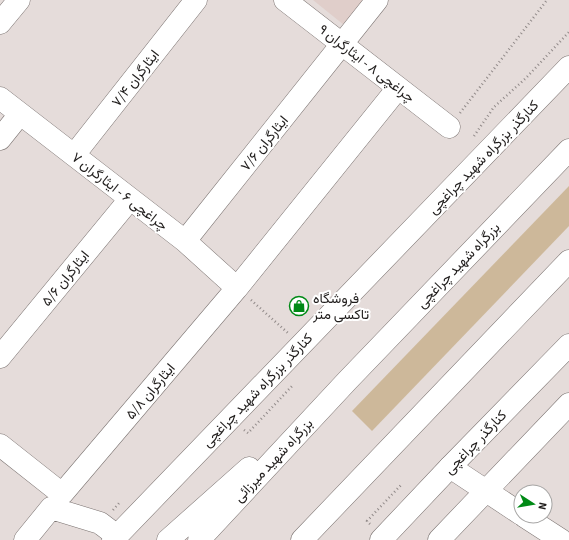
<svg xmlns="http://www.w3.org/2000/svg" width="569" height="540" font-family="'Source Sans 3',Vazirmatn,sans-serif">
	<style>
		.built { fill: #e0ceca }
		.green { fill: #cdb89a }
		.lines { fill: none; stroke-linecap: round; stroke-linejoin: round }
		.minor-casing { stroke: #7b7371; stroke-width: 23 }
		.major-casing { stroke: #7b7371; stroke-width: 23 }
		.highway-casing { stroke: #7b7371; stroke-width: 23 }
		.path { stroke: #908988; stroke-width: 2.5; stroke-dasharray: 1 3; stroke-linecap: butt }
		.minor { stroke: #fff; stroke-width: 22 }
		.major { stroke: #fff; stroke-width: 22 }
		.highway { stroke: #fff; stroke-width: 22 }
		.labels { text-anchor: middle; stroke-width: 4; stroke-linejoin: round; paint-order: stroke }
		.street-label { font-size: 14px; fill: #201d1c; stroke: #fff }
		.poi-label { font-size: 14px; fill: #201d1c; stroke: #fff; text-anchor: start }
	</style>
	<rect width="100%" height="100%" fill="#e5dcda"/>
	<path class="built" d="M 313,0 L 363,0 L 344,25 Z"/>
	<path class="green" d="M 569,186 L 569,226 L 372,431 L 352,411 Z"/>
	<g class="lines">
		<g class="minor-casing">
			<path id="minor" d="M 285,0 L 449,127
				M 0,23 L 19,0
				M 0,98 L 185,241 L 237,288
				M 0,139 L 20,114
				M 74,155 L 196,0
				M 185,241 L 377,0
				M 0,357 L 130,199
				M 0,445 L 62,494 L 237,288 L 398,88
				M 450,467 L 521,514
				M 524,516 L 561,540
				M 25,540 L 51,508 L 100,523 L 117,536
				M 439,540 L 569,404"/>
		</g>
		<g class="major-casing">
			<path id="major" d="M 113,540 L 569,67
				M 381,540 L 450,467 L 569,345"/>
		</g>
		<g class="highway-casing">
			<path id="highway" d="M 168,540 L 249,468
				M 199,540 L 347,381 L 569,150
				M 302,540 L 569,261"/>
		</g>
		<path class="path" d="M 460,113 L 547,0
			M 474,136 L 494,107 L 526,78 L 569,32
			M 251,300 L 288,333
			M 244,430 L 248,433 L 293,385
			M 113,510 L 120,502
			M 370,524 L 367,521 L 401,485"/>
		<use href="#minor" class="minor"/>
		<use href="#major" class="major"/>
		<use href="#highway" class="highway"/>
	</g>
	<defs>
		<g id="shop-ring" transform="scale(1)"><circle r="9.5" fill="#fff" stroke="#008a16" stroke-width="1.5"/><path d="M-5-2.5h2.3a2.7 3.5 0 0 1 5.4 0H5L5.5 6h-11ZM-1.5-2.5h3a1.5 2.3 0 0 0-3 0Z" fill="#008a16"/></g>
	</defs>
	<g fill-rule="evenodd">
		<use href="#shop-ring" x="299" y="306"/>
	</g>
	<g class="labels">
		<g class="street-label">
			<text transform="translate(367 63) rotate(38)" y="5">چراغچی ۸ - ایثارگران ۹</text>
			<text transform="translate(135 78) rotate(-52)" y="5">ایثارگران ۷/۴</text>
			<text transform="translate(264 143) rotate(-51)" y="5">ایثارگران ۷/۶</text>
			<text transform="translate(483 157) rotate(-46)" y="5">کنارگذر بزرگراه شهید چراغچی</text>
			<text transform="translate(120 191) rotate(38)" y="5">چراغچی ۶ - ایثارگران ۷</text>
			<text transform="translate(458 265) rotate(-46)" y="5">بزرگراه شهید چراغچی</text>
			<text transform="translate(65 278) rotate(-51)" y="5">ایثارگران ۵/۶</text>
			<text transform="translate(257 390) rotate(-46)" y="5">کنارگذر بزرگراه شهید چراغچی</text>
			<text transform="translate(150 391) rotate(-50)" y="5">ایثارگران ۵/۸</text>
			<text transform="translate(475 442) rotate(-46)" y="5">کنارگذر چراغچی</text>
			<text transform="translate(273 460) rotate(-47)" y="5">بزرگراه شهید میرزائی</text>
		</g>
		<g class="poi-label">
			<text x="313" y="303">فروشگاه<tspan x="313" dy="16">تاکسی متر</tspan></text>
		</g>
	</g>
	<g transform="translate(533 504) rotate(102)"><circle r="19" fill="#ffffff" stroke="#a6a5a4"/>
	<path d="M0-3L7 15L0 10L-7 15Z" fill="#008a16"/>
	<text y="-6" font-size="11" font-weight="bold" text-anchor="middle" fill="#201d1c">N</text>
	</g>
</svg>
